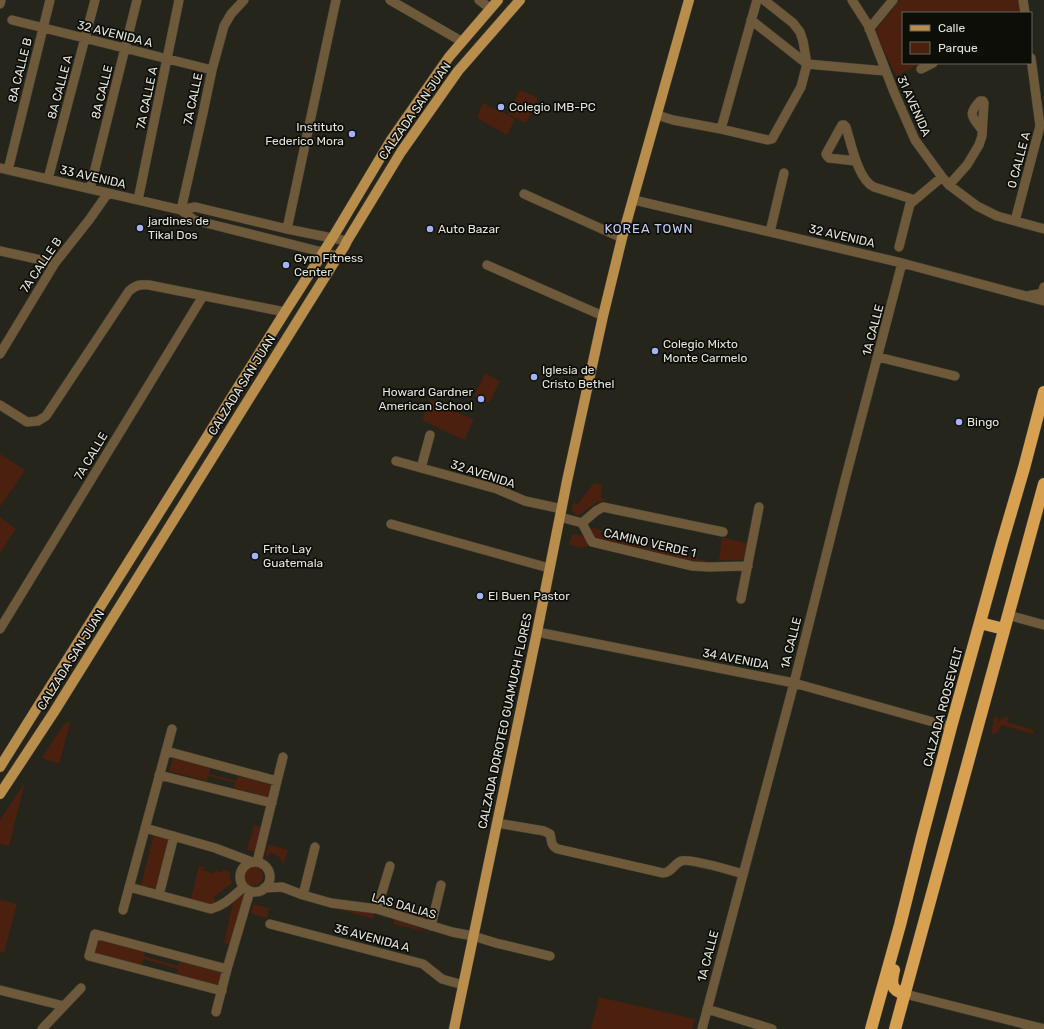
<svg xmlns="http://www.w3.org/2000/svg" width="1044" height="1029" font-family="Rubik,sans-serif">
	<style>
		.green { fill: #4b200e }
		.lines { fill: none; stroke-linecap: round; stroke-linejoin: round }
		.minor-casing { stroke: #404036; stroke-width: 10 }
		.major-casing { stroke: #404036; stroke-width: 11 }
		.highway-casing { stroke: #404036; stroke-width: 13 }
		.minor { stroke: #6e593b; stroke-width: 9 }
		.major { stroke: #b98d4c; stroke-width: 10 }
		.highway { stroke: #d7a151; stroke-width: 12 }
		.poi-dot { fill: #a2b2fd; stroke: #0e0e09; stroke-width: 1.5 }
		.labels { text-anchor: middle; stroke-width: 3.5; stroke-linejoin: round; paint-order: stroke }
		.street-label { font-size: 12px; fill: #e4e4dd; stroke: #0e0e09 }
		.poi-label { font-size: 12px; fill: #e4e4dd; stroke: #0e0e09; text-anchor: start }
		.neighbourhood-label { font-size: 13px; letter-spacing: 1px; fill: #c1cbf5; stroke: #0e0e09 }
	</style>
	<rect width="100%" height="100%" fill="#25251b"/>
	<path class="green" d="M 900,0 L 1021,0 L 1023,13 L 903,13 L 903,63 L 922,63 L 896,76 L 875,31 Z
		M 520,90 L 538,98 L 526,123 L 508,114 Z
		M 483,103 L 515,119 L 507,135 L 477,118 Z
		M 485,373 L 500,381 L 489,403 L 474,396 Z
		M 430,399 L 474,420 L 464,440 L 422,420 Z
		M 0,454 L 25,470 L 0,507 Z
		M 596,483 L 602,484 L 601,498 L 607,500 L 597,502 L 580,515 L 575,514 L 572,510 L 573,504 L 578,504 L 592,485 Z
		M 0,517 L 16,529 L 0,553 Z
		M 593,528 L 601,530 L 601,537 L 708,561 L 696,562 L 598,541 L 590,531 Z
		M 575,534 L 588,537 L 587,547 L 583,546 L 583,548 L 569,545 L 572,535 Z
		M 722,537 L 750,544 L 745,560 L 719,560 Z
		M 995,715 L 999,719 L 998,722 L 999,722 L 1001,719 L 1009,716 L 1007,722 L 1033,730 L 1033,734 L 1001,725 L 998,732 L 995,734 L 991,733 Z
		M 68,722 L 70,723 L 59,764 L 42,758 L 64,724 Z
		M 173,758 L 210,768 L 209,774 L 236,781 L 238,776 L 274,785 L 271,798 L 234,788 L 235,783 L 208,776 L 207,781 L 169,771 Z
		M 25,782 L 9,846 L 0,844 L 0,820 Z
		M 254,825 L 263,828 L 256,852 L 247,850 Z
		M 154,834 L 171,838 L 157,889 L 141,885 Z
		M 269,844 L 288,850 L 283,864 L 279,857 L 271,852 L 267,857 L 265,856 Z
		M 199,866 L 204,867 L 203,870 L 214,874 L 215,871 L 222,872 L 223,870 L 230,872 L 230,877 L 232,883 L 214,897 L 216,902 L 213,905 L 191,899 Z
		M243 876a10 10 0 1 1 20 0a10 10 0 1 1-20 0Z
		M 243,893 L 246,896 L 231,945 L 224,943 L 233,902 Z
		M 0,900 L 17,904 L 4,953 L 0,952 Z
		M 387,902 L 433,915 L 429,919 L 422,920 L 387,905 Z
		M 318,903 L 375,912 L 373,919 Z
		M 253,904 L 269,908 L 267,918 L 251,914 Z
		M 395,918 L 431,933 L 393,924 Z
		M 98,940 L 145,951 L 144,956 L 178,966 L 180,961 L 223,972 L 220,986 L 177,975 L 178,969 L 143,959 L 142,965 L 95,953 Z
		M 599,997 L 695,1019 L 692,1029 L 591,1029 Z"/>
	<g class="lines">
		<g class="minor-casing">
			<path id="minor" d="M 390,0 L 461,41
				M 479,0 L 490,8
				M 852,0 L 868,25 L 894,92 L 915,140 L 942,177 L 949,185 L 977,206 L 997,216 L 1044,229
				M 1023,0 L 1025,13
				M 0,4 L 1,0
				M 12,20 L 212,70
				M 751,20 L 807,64 L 885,71
				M 869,29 L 893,0
				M 921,69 L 933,63
				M 657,115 L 673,120 L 721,129 L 768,140 L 772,139 L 801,87 L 807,64 L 803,41 L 800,32 L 793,23 L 764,0
				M 721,129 L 757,0
				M 856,161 L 829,158 L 827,156 L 826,154 L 842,125 L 844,125 L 846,127 C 851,143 858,180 874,187 L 915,200
				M 0,168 L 181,210 L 195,207 L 287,229 L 347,241
				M 8,170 L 50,0
				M 48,179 L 95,0
				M 949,185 L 967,165 L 979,145 L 982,136 L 984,103 L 983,101 L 980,101 C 967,115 972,116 982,130
				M 90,189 L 137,0
				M 524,194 L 622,238
				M 138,200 L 179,0
				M 634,200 L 902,263 L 1044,301
				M 181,210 L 203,113 L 212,70 L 224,26 L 231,14 L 244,0
				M 181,210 L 194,220 L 338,256
				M 1015,221 L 1040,126 L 1031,58
				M 287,229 L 336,0
				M 770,232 L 784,173
				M 899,247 L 910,204 L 942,177
				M 0,251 L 55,263
				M 487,265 L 603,316
				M 1028,296 C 1033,294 1038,295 1042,293 L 1044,287
				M 0,354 L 55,263 L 89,220 L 108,193
				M 878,357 L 955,376
				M 0,405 L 27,422 L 38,421 L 46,416 L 129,291 C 136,285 140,284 149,285 L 285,312
				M 396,461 L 497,489 L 525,501 L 562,509
				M 421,468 L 430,435
				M 560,517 L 582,523
				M 582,523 L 592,542 L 692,566 L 709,567 L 748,566
				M 582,523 L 596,511 L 603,507 L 723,532
				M 391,524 L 549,568
				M 741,599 L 759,507
				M 1008,615 L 1044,625
				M 0,629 L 203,296
				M 537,632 L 794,683 L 951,727
				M 166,751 L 277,781
				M 159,775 L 272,803
				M 497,823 L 544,831 L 550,834 C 552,840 550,846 558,849 L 663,873 C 671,873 674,864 681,861 C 689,858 733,871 743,874
				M 145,828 L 215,848 L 252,862
				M 257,862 L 277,781 L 283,757
				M240 877a15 15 0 1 1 30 0a15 15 0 1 1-30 0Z
				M 129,887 L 211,909 C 225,905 233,896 244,887
				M 264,888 L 282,887 L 303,895 L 331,903 L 377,909 L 452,932 L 473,936 L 496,943 L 550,956
				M 159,895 L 174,836
				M 303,895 L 315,847
				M 377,909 L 390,866
				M 123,910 L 172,729
				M 270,924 L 423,964 L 442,979 L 463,985
				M 431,926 L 441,885
				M 0,990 L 64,1006
				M 222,991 L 89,956 L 95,934 L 227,969
				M 905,994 L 1044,1029
				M 707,1009 L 772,1029
				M 216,1012 L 227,969 L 250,891
				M 42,1029 L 81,988
				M 702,1029 L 794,683 L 845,480 L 902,263"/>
		</g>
		<g class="major-casing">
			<path id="major" d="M 0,767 L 285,312 L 333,237 L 391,140 L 449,57 L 498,0
				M 0,794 L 54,712 L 338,256 L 344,247 L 347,241 L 401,152 L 458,71 L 520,0
				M 454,1029 L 537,632 L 567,481 L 603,316 L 622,238 L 689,0"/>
		</g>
		<g class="highway-casing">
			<path id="highway" d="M 980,623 L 1004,629
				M 894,970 C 891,983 890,990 905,994
				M 871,1029 L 900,925 L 922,837 L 951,727 L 1002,543 L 1024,468 L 1044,392
				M 895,1029 L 1044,484"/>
		</g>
		<use href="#minor" class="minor"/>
		<use href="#major" class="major"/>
		<use href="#highway" class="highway"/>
	</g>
	<g class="poi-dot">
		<circle cx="501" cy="107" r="4"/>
		<circle cx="352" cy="134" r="4"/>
		<circle cx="140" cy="228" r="4"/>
		<circle cx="430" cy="229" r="4"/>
		<circle cx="286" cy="265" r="4"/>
		<circle cx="655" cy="351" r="4"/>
		<circle cx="534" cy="377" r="4"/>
		<circle cx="481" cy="399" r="4"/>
		<circle cx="959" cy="422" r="4"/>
		<circle cx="255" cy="556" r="4"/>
		<circle cx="480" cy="596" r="4"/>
	</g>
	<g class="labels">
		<g class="street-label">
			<text transform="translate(115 34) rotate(14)" y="4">32 AVENIDA A</text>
			<text transform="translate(20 70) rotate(-76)" y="4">8A CALLE B</text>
			<text transform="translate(60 87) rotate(-75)" y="4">8A CALLE A</text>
			<text transform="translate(102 92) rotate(-76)" y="4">8A CALLE</text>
			<text transform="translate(147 98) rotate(-78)" y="4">7A CALLE A</text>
			<text transform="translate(193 99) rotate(-78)" y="4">7A CALLE</text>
			<text transform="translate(914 106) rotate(66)" y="4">31 AVENIDA</text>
			<text transform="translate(415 111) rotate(-55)" y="4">CALZADA SAN JUAN</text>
			<text transform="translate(1019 160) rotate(-75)" y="4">0 CALLE A</text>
			<text transform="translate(93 177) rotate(13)" y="4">33 AVENIDA</text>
			<text transform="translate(842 236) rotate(13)" y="4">32 AVENIDA</text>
			<text transform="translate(41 265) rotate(-56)" y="4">7A CALLE B</text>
			<text transform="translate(873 330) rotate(-75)" y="4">1A CALLE</text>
			<text transform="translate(242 385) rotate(-58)" y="4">CALZADA SAN JUAN</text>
			<text transform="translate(91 456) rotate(-59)" y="4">7A CALLE</text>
			<text transform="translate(483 474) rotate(18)" y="4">32 AVENIDA</text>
			<text transform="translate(650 543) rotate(13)" y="4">CAMINO VERDE 1</text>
			<text transform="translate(791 643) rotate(-76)" y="4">1A CALLE</text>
			<text transform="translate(736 659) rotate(11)" y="4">34 AVENIDA</text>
			<text transform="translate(71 660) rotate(-58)" y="4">CALZADA SAN JUAN</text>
			<text transform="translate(943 707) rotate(-75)" y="4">CALZADA ROOSEVELT</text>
			<text transform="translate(505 721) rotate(-78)" y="4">CALZADA DOROTEO GUAMUCH FLORES</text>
			<text transform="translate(404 906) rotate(16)" y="4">LAS DALIAS</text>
			<text transform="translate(372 938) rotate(15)" y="4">35 AVENIDA A</text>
			<text transform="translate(708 956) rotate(-75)" y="4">1A CALLE</text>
		</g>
		<g class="poi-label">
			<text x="509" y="111">Colegio IMB-PC</text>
			<text x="344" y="131" text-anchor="end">Instituto<tspan x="344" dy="14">Federico Mora</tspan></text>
			<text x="148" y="225">jardines de<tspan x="148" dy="14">Tikal Dos</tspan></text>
			<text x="438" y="233">Auto Bazar</text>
			<text x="294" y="262">Gym Fitness<tspan x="294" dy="14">Center</tspan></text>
			<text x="663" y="348">Colegio Mixto<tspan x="663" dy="14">Monte Carmelo</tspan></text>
			<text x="542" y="374">Iglesia de<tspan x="542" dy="14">Cristo Bethel</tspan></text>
			<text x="473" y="396" text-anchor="end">Howard Gardner<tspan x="473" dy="14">American School</tspan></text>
			<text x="967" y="426">Bingo</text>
			<text x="263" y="553">Frito Lay<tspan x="263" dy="14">Guatemala</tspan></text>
			<text x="488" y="600">El Buen Pastor</text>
		</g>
		<g class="neighbourhood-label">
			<text x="649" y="233">KOREA TOWN</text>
		</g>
	</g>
	<rect x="902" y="12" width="130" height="52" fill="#0e0e09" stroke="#64645e"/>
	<rect x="910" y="25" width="20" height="6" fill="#b98d4c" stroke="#64645e"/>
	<text x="938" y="32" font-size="12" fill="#e4e4dd">Calle</text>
	<rect x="910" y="42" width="20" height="12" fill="#4b200e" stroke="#64645e"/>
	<text x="938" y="52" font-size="12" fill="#e4e4dd">Parque</text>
</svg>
